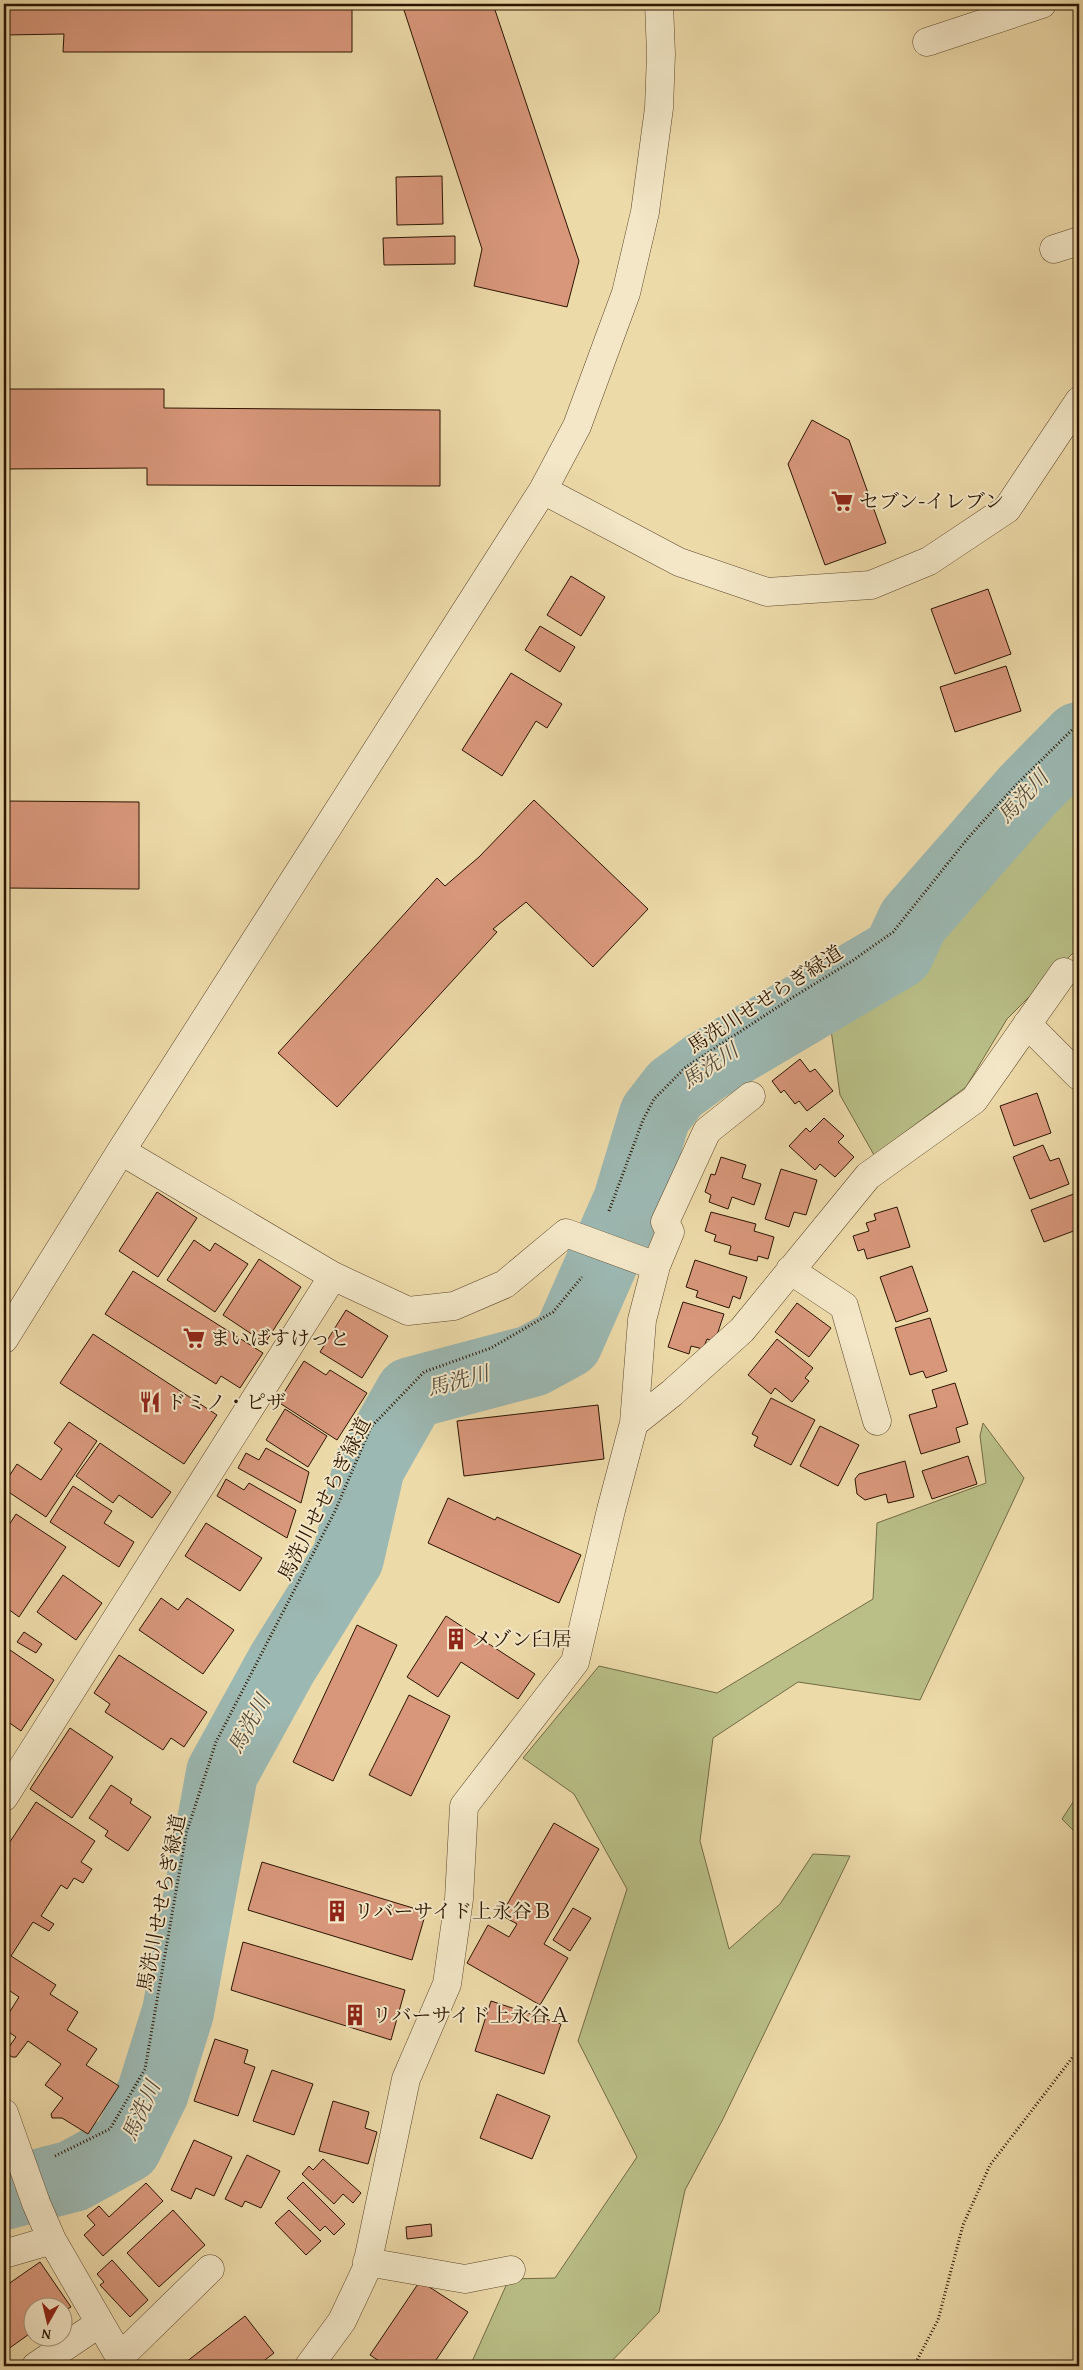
<svg xmlns="http://www.w3.org/2000/svg" width="1083" height="2370" font-family="'Gentium Book Plus','Noto Serif JP',serif">
	<style>
		.green { fill: #b9bf87; stroke: #726a44 }
		.lines { fill: none; stroke-linecap: round; stroke-linejoin: round }
		.river { stroke: #9cb8b2; stroke-width: 72 }
		.building { fill: #d8977b; stroke: #2b1401 }
		.minor-casing { stroke: #5c462b; stroke-width: 29 }
		.path { stroke: #2b1401; stroke-width: 3; stroke-dasharray: 1 2.5; stroke-linecap: butt }
		.minor { stroke: #f3e7c7; stroke-width: 28 }
		.labels { text-anchor: middle; stroke-width: 4; stroke-linejoin: round; paint-order: stroke }
		.poi-label { font-size: 20px; fill: #2b1401; stroke: #f3e7c7; text-anchor: start }
		.street-label { font-size: 20px; fill: #2b1401; stroke: #f3e7c7 }
		.water-label { font-size: 21px; font-style: italic; fill: #534d3f; stroke: #f3e7c7 }
	</style>
	<rect width="100%" height="100%" fill="#eddaa9"/>
	<filter id="stains"><feTurbulence type="fractalNoise" baseFrequency=".004" numOctaves="4"/><feColorMatrix values="0 0 0 0 .2 0 0 0 0 .09 0 0 0 0 .02 0 0 0 .5 -.17"/></filter>
	<radialGradient id="worn" r=".72"><stop offset=".6" stop-color="#630" stop-opacity="0"/><stop offset="1" stop-color="#630" stop-opacity=".3"/></radialGradient>
	<path class="green" d="M 1079,763 L 1079,947 L 1007,1019 L 966,1087 L 874,1155 L 840,1095 L 828,1008 L 935,952 L 963,890 Z
		M 983,1423 L 1024,1478 L 920,1700 L 798,1682 L 713,1738 L 700,1841 L 729,1949 L 780,1904 L 813,1854 L 850,1856 L 722,2121 L 685,2190 L 659,2312 L 607,2366 L 470,2366 L 509,2279 L 555,2278 L 637,2157 L 578,2041 L 627,1889 L 574,1794 L 523,1758 L 599,1666 L 717,1693 L 873,1599 L 877,1523 L 986,1483 L 980,1436 Z
		M 1079,1793 L 1079,1836 L 1062,1819 Z"/>
	<g class="lines">
		<path class="river" d="M 4,2194 L 73,2176 L 126,2147 L 153,2092 L 178,2012 L 222,1773 L 282,1664 L 348,1558 L 369,1467 L 411,1393 L 532,1361 L 567,1342 L 629,1201 L 655,1115 L 675,1089 L 705,1067 L 898,953 L 913,921 L 1027,791 L 1079,738"/>
	</g>
	<path class="building" d="M 4,4 L 352,4 L 352,52 L 63,52 L 64,34 L 4,35 Z
		M 402,4 L 493,4 L 579,261 L 567,307 L 474,286 L 482,249 Z
		M 442,176 L 443,224 L 397,225 L 396,177 Z
		M 455,236 L 455,264 L 384,265 L 383,238 Z
		M 4,389 L 164,389 L 164,408 L 440,410 L 440,486 L 147,485 L 147,468 L 4,469 Z
		M 812,420 L 849,440 L 886,543 L 825,565 L 788,464 Z
		M 571,576 L 605,597 L 581,636 L 547,615 Z
		M 988,589 L 1011,654 L 955,674 L 931,609 Z
		M 540,626 L 575,647 L 560,672 L 525,650 Z
		M 1006,666 L 1021,711 L 955,732 L 940,687 Z
		M 511,673 L 562,704 L 547,728 L 536,721 L 502,776 L 462,750 Z
		M 534,800 L 648,909 L 593,967 L 526,902 L 493,929 L 497,932 L 337,1107 L 278,1053 L 437,878 L 445,886 L 479,857 Z
		M 4,801 L 139,802 L 139,889 L 4,888 Z
		M 800,1059 L 810,1072 L 815,1069 L 833,1091 L 807,1111 L 799,1101 L 795,1104 L 784,1090 L 781,1093 L 772,1081 Z
		M 1037,1093 L 1051,1133 L 1014,1146 L 1000,1106 Z
		M 824,1118 L 844,1136 L 838,1142 L 854,1157 L 835,1177 L 820,1164 L 815,1170 L 789,1146 L 806,1128 L 810,1132 Z
		M 1043,1145 L 1050,1161 L 1059,1158 L 1069,1184 L 1030,1199 L 1013,1157 Z
		M 721,1157 L 746,1165 L 742,1178 L 761,1184 L 754,1205 L 732,1197 L 728,1209 L 709,1202 L 711,1195 L 705,1192 L 711,1174 L 715,1175 Z
		M 781,1169 L 817,1180 L 806,1215 L 794,1212 L 789,1227 L 765,1219 Z
		M 157,1192 L 197,1218 L 158,1277 L 119,1251 Z
		M 1079,1192 L 1079,1229 L 1044,1242 L 1031,1210 Z
		M 897,1207 L 910,1247 L 867,1259 L 864,1249 L 858,1251 L 853,1236 L 869,1231 L 866,1223 L 876,1220 L 874,1214 Z
		M 711,1212 L 756,1224 L 754,1231 L 774,1237 L 768,1259 L 758,1256 L 757,1261 L 729,1254 L 731,1246 L 714,1241 L 716,1235 L 705,1231 Z
		M 194,1240 L 210,1251 L 215,1243 L 248,1264 L 215,1312 L 167,1280 Z
		M 259,1259 L 301,1287 L 265,1343 L 223,1315 Z
		M 695,1260 L 747,1277 L 740,1299 L 733,1296 L 729,1308 L 696,1297 L 698,1291 L 686,1287 Z
		M 912,1266 L 928,1311 L 896,1322 L 880,1277 Z
		M 133,1271 L 263,1353 L 240,1388 L 221,1376 L 216,1384 L 105,1314 Z
		M 683,1302 L 724,1314 L 715,1341 L 707,1339 L 703,1349 L 691,1346 L 689,1354 L 668,1347 Z
		M 797,1303 L 831,1328 L 809,1357 L 775,1332 Z
		M 346,1310 L 388,1336 L 362,1378 L 320,1352 Z
		M 930,1318 L 947,1371 L 926,1378 L 923,1371 L 910,1375 L 895,1328 Z
		M 93,1334 L 217,1415 L 184,1464 L 60,1383 Z
		M 777,1339 L 813,1368 L 805,1378 L 809,1381 L 792,1402 L 775,1388 L 771,1394 L 748,1375 Z
		M 304,1361 L 326,1375 L 330,1370 L 367,1393 L 337,1440 L 278,1402 Z
		M 955,1383 L 968,1424 L 956,1428 L 960,1442 L 921,1454 L 909,1415 L 937,1407 L 932,1390 Z
		M 771,1398 L 815,1420 L 791,1465 L 754,1446 L 758,1437 L 752,1434 Z
		M 598,1405 L 604,1459 L 464,1476 L 457,1421 Z
		M 285,1409 L 327,1436 L 308,1467 L 266,1440 Z
		M 69,1422 L 97,1441 L 46,1517 L 4,1489 L 4,1484 L 17,1464 L 41,1480 L 62,1449 L 54,1443 Z
		M 820,1426 L 859,1445 L 838,1486 L 800,1466 Z
		M 100,1443 L 171,1492 L 152,1518 L 119,1495 L 113,1503 L 76,1476 Z
		M 266,1448 L 309,1472 L 301,1503 L 238,1468 L 246,1453 L 259,1460 Z
		M 968,1456 L 977,1484 L 932,1499 L 922,1471 Z
		M 905,1461 L 914,1497 L 888,1503 L 886,1494 L 865,1500 L 857,1494 L 855,1479 L 859,1474 Z
		M 226,1479 L 244,1490 L 249,1483 L 296,1510 L 287,1538 L 217,1496 Z
		M 73,1486 L 112,1511 L 104,1523 L 134,1542 L 119,1567 L 50,1522 Z
		M 448,1498 L 495,1520 L 497,1517 L 581,1555 L 559,1603 L 428,1543 Z
		M 16,1514 L 66,1547 L 19,1617 L 4,1606 L 4,1533 Z
		M 206,1523 L 262,1558 L 240,1591 L 185,1556 Z
		M 63,1575 L 102,1603 L 76,1640 L 37,1612 Z
		M 161,1598 L 178,1610 L 187,1598 L 234,1630 L 203,1674 L 139,1630 Z
		M 446,1616 L 535,1674 L 518,1699 L 461,1662 L 438,1697 L 407,1677 Z
		M 357,1625 L 397,1645 L 333,1781 L 293,1762 Z
		M 24,1632 L 42,1644 L 36,1653 L 17,1642 Z
		M 10,1650 L 54,1680 L 21,1731 L 4,1719 L 4,1660 Z
		M 119,1655 L 207,1712 L 184,1747 L 171,1738 L 163,1750 L 105,1712 L 110,1704 L 94,1693 Z
		M 409,1695 L 450,1716 L 411,1796 L 369,1775 Z
		M 70,1728 L 113,1757 L 72,1818 L 30,1789 Z
		M 111,1785 L 132,1799 L 130,1803 L 151,1817 L 128,1851 L 105,1836 L 108,1831 L 89,1818 Z
		M 36,1802 L 95,1841 L 81,1862 L 92,1869 L 83,1883 L 74,1878 L 67,1889 L 61,1885 L 41,1916 L 54,1924 L 49,1931 L 33,1922 L 11,1956 L 56,1985 L 50,1994 L 78,2012 L 67,2030 L 97,2049 L 86,2065 L 119,2086 L 88,2134 L 62,2118 L 52,2118 L 51,2114 L 63,2098 L 45,2085 L 61,2064 L 28,2041 L 16,2057 L 12,2057 L 9,2055 L 9,2047 L 16,2037 L 4,2029 L 4,2021 L 19,1997 L 4,1987 L 4,1851 Z
		M 554,1823 L 599,1849 L 544,1944 L 568,1958 L 540,2005 L 467,1963 L 488,1925 L 509,1937 L 517,1924 L 501,1915 Z
		M 262,1862 L 426,1912 L 412,1960 L 248,1910 Z
		M 573,1908 L 591,1918 L 570,1951 L 553,1940 Z
		M 243,1942 L 405,1990 L 391,2040 L 231,1990 Z
		M 491,2001 L 561,2024 L 544,2074 L 475,2051 Z
		M 215,2039 L 248,2050 L 244,2063 L 255,2067 L 238,2116 L 194,2101 Z
		M 272,2070 L 313,2084 L 294,2135 L 253,2121 Z
		M 497,2094 L 550,2116 L 532,2159 L 480,2138 Z
		M 333,2101 L 369,2112 L 365,2128 L 377,2132 L 368,2164 L 319,2151 Z
		M 194,2140 L 232,2157 L 214,2196 L 196,2188 L 191,2199 L 171,2190 Z
		M 247,2155 L 280,2171 L 261,2208 L 245,2201 L 242,2207 L 225,2199 Z
		M 323,2159 L 361,2193 L 353,2203 L 343,2194 L 334,2204 L 302,2174 L 309,2166 L 313,2170 Z
		M 303,2182 L 345,2224 L 334,2235 L 325,2226 L 320,2231 L 287,2198 Z
		M 146,2183 L 163,2201 L 103,2256 L 84,2235 L 95,2225 L 87,2216 L 99,2206 L 109,2217 Z
		M 173,2210 L 205,2245 L 159,2287 L 127,2253 Z
		M 289,2210 L 321,2241 L 306,2255 L 275,2223 Z
		M 431,2224 L 432,2236 L 407,2239 L 406,2227 Z
		M 112,2260 L 148,2300 L 130,2317 L 100,2285 L 104,2282 L 97,2274 Z
		M 40,2262 L 71,2307 L 62,2312 L 62,2308 L 32,2308 L 32,2332 L 4,2352 L 4,2287 Z
		M 420,2281 L 468,2312 L 432,2366 L 387,2366 L 370,2355 Z
		M 245,2316 L 274,2353 L 257,2366 L 181,2366 Z"/>
	<g class="lines">
		<g class="minor-casing">
			<path id="minor" d="M 927,42 L 1042,4
				M 1054,249 L 1079,241
				M 543,490 L 679,562 L 767,592 L 871,585 L 929,561 L 1007,509 L 1079,401
				M 1027,1024 L 1079,1076
				M 121,1151 L 333,1276 L 408,1311 L 454,1306 L 505,1284 L 566,1233 L 656,1266
				M 790,1270 L 844,1306 L 877,1421
				M 4,1339 L 121,1151 L 543,490 L 577,426 L 626,293 L 645,212 L 659,108 L 661,54 L 659,4
				M 634,1423 L 672,1393 L 742,1330 L 868,1176 L 974,1100 L 1064,972
				M 4,1797 L 333,1276
				M 4,2113 L 36,2203 L 52,2240 L 125,2366
				M 4,2254 L 52,2240
				M 367,2262 L 465,2279 L 511,2270
				M 120,2357 L 210,2269
				M 36,2366 L 100,2323
				M 309,2366 L 342,2321 L 366,2270 L 406,2079 L 447,1984 L 459,1899 L 464,1806 L 575,1662 L 611,1510 L 634,1423 L 642,1320 L 656,1266 L 670,1232 L 665,1222 L 707,1131 L 751,1096"/>
		</g>
		<path class="path" d="M 609,1211 L 643,1120 L 654,1099 L 686,1067 L 790,999 L 852,961 L 893,932 L 968,838 L 1015,786 L 1079,723
			M 55,2156 L 110,2129 L 145,2069 L 186,1834 L 216,1742 L 335,1511 L 371,1427 L 424,1372 L 491,1348 L 553,1312 L 582,1277
			M 914,2366 L 938,2320 L 963,2225 L 990,2165 L 1079,2049"/>
		<use href="#minor" class="minor"/>
	</g>
	<defs>
		<g id="supermarket-bare" transform="scale(1.725)"><path d="M-6-5.5h2.5l.6 2H6L4.5 2H-2.5L-4.4-4H-6ZM-1.5 3.2a1.3 1.3 0 1 0 .1 0ZM3 3.2a1.3 1.3 0 1 0 .1 0Z" fill="#8f2418" stroke="#f3e7c7" stroke-width="2.5" paint-order="stroke"/></g>
		<g id="restaurant-bare" transform="scale(1.725)"><path d="M-5-6h1v4h1v-4h1v4h1v-4h1v5L-1.5 .5V6h-2V.5L-5-1ZM5-6V6H3V1.5H1.5Q1.5-4 5-6Z" fill="#8f2418" stroke="#f3e7c7" stroke-width="2.5" paint-order="stroke"/></g>
		<g id="building-bare" transform="scale(1.725)"><path d="M-4-6H4V6H1V3H-1V6H-4ZM-2.5-4.3h1.7v1.8h-1.7ZM.8-4.3h1.7v1.8H.8ZM-2.5-1h1.7V.8h-1.7ZM.8-1h1.7V.8H.8Z" fill="#8f2418" stroke="#f3e7c7" stroke-width="2.5" paint-order="stroke"/></g>
	</defs>
	<g fill-rule="evenodd">
		<use href="#supermarket-bare" x="842" y="501"/>
		<use href="#supermarket-bare" x="194" y="1338"/>
		<use href="#restaurant-bare" x="150" y="1402"/>
		<use href="#building-bare" x="456" y="1639"/>
		<use href="#building-bare" x="337" y="1911"/>
		<use href="#building-bare" x="355" y="2015"/>
	</g>
	<g class="labels">
		<g class="poi-label">
			<text x="859" y="508">セブン-イレブン</text>
			<text x="210" y="1345">まいばすけっと</text>
			<text x="166" y="1409">ドミノ・ピザ</text>
			<text x="472" y="1646">メゾン臼居</text>
			<text x="354" y="1918">リバーサイド上永谷Ｂ</text>
			<text x="372" y="2022">リバーサイド上永谷Ａ</text>
		</g>
		<g class="street-label">
			<text transform="translate(765 999) rotate(-33)" y="7">馬洗川せせらぎ緑道</text>
			<text transform="translate(324 1499) rotate(-63)" y="7">馬洗川せせらぎ緑道</text>
			<text transform="translate(161 1903) rotate(-79)" y="7">馬洗川せせらぎ緑道</text>
		</g>
		<g class="water-label">
			<text transform="translate(1023 797) rotate(-47)" y="7">馬洗川</text>
			<text transform="translate(710 1066) rotate(-34)" y="7">馬洗川</text>
			<text transform="translate(458 1381) rotate(-15)" y="7">馬洗川</text>
			<text transform="translate(249 1724) rotate(-61)" y="7">馬洗川</text>
			<text transform="translate(141 2111) rotate(-66)" y="7">馬洗川</text>
		</g>
	</g>
	<rect width="1083" height="2370" fill="none" stroke="#eddaa9" stroke-width="20"/>
	<rect x="5" y="5" width="1073" height="2360" fill="none" stroke="#2b1401" stroke-width="2.5"/>
	<rect x="10" y="10" width="1063" height="2350" fill="none" stroke="#2b1401"/>
	<g transform="translate(48 2322) rotate(188)"><circle r="24" fill="#f3e7c7" stroke="#a39378"/>
	<path d="M0-4L9 19L0 12L-9 19Z" fill="#8f2418"/>
	<text y="-8" font-size="14" font-weight="bold" text-anchor="middle" fill="#2b1401">N</text>
	</g>
	<rect width="100%" height="100%" filter="url(#stains)"/>
	<rect width="100%" height="100%" fill="url(#worn)"/>
</svg>
